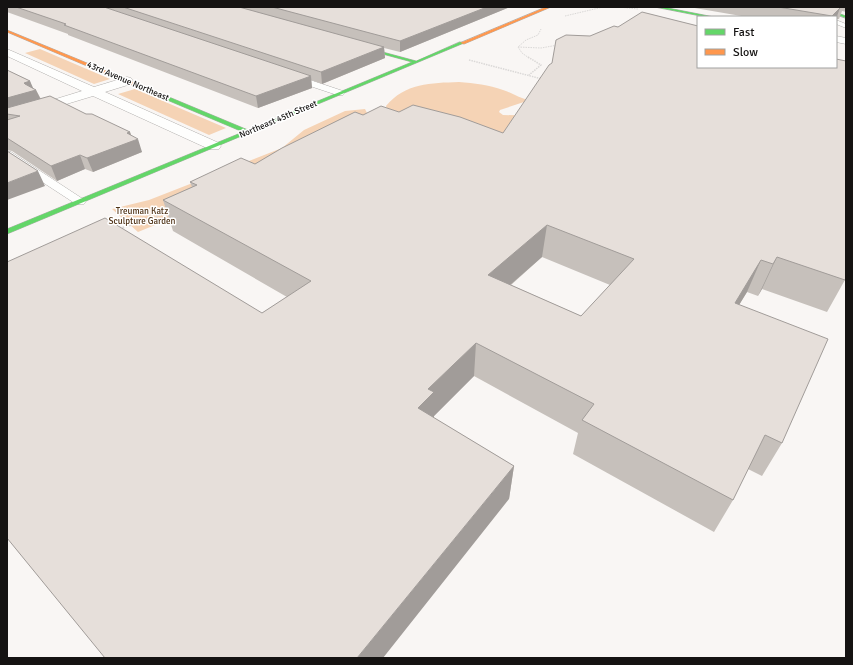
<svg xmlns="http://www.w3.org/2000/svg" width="853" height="665" font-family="Signika,sans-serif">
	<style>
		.green { fill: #f5d3b5 }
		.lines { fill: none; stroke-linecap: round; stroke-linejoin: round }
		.lane-casing { stroke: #b2b0ae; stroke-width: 1 }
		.street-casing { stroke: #b2b0ae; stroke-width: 1 }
		.fast-casing { stroke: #b2b0ae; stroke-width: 1 }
		.slow-casing { stroke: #b2b0ae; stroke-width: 1 }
		.path-far2 { stroke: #dad8d7; stroke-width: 1; stroke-dasharray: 1.5 1; stroke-linecap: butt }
		.path-far1 { stroke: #dad8d7; stroke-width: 1.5; stroke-dasharray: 1.5 1; stroke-linecap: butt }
		.path { stroke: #dad8d7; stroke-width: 2; stroke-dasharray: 2 1.5; stroke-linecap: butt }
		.lane { fill: #fefefd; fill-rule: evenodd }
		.street { fill: #fefefd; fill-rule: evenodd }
		.fast { fill: #63d668; fill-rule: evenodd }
		.slow { fill: #ff974d; fill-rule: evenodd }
		.wall { fill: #c6c0bb; fill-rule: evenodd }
		.shaded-wall { fill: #a19c99 }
		.building { fill: #e6dfda; stroke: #a19c99; fill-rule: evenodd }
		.labels { text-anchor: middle; stroke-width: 3; stroke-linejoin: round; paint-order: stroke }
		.far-street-label { font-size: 9px; fill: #151312; stroke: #fff }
		.far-park-label { font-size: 9px; fill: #4e3114; stroke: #fff }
	</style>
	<rect width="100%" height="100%" fill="#f9f6f4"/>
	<path class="green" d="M 40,49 L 110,79 L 94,84 L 25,53 Z
		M 459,82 C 474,83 489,85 503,90 C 513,93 520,99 530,100 L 500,110 L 499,112 L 503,115 L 546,116 L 511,146 L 389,117 L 386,106 C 405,83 431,83 459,82 Z
		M 135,89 L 226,128 L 209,135 L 118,94 Z
		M 365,109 L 373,125 L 204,205 L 138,232 L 112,209 L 149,200 L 282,148 L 304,130 L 345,111 Z"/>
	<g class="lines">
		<g class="lane-casing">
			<path id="lane" d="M 836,20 L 846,24 L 846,28 L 836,24 Z
				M 292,74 L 343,91 L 345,93 L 343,95 L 337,95 L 289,79 L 288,77 Z
				M 7,151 L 11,152 L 86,201 L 84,204 L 76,204 L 7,159 Z"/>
		</g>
		<g class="street-casing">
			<path id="street" d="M 836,36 L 846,38 L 846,44 L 836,42 Z
				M 7,49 L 94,87 L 127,77 L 131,78 L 133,81 L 131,84 L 105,92 L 219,143 L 221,146 L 219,149 L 209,149 L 93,96 L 7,122 L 7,114 L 82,91 L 7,56 Z"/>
		</g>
		<g class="fast-casing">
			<path id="fast" d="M 655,7 L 663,7 L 714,17 L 706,17 Z
				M 815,7 L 821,7 L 846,16 L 846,18 Z
				M 460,42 L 464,43 L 7,234 L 7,229 L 243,132 L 141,89 L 141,87 L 145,87 L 248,130 L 412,62 L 353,46 L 353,44 L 416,61 Z"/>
		</g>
		<g class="slow-casing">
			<path id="slow" d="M 546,7 L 551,7 L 464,44 L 460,43 Z
				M 7,30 L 145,87 L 145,88 L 141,89 L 7,32 Z"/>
		</g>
		<path class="path-far2" d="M 619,7 L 638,9
			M 565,16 L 603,7
			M 518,47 L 541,48 L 558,45
			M 529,58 L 522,53 L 518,47 L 526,40 L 538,35 L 541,29"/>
		<path class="path-far1" d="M 528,57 L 541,65 L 529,75
			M 469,60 L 542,79"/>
		<path class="path" d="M 119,229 L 169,212"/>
		<use href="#lane" class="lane"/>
		<use href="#street" class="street"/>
		<use href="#fast" class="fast"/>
		<use href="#slow" class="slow"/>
	</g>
	<path class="wall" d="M 7,7 L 510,7 L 400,52 L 384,48 L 385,58 L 322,84 L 311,80 L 312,88 L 258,108 L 68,35 L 68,34 L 7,12 Z
		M 689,7 L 846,7 L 846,12 L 842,11 L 839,19 L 836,19 L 836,17 L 747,17 Z
		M 7,70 L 30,81 L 32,88 L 36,90 L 41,99 L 86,114 L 130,132 L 131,135 L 142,152 L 93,172 L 85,169 L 57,181 L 12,151 L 7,150 Z
		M 355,112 L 846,278 L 827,312 L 762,289 L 758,296 L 747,292 L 739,305 L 782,443 L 762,476 L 748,469 L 733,500 L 714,532 L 573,454 L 578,433 L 474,376 L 434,416 L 434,418 L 514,466 L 509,499 L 262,313 L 287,297 L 173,231 L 163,200 L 192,187 L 190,182 L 255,164 ZM 542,257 L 610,285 L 581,316 L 511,285 Z"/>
	<path class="shaded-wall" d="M 487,7 L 510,7 L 400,52 L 400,41 Z
		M 840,8 L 836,19 L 836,17 L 832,17 L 832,16 Z
		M 384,47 L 385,58 L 322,84 L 321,72 Z
		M 311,76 L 312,88 L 258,108 L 256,96 Z
		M 30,81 L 34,90 L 36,90 L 42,102 L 7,112 L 7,98 L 24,83 Z
		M 130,132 L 133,141 L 138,139 L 142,152 L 93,172 L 87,158 L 127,133 Z
		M 80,155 L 85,169 L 57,181 L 51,166 Z
		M 38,171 L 45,186 L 7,200 L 7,183 Z
		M 547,225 L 542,257 L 485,307 L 488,275 Z
		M 777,257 L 762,289 L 758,296 L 773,264 Z
		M 761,260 L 747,292 L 720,336 L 735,303 Z
		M 476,343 L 474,376 L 434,416 L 434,426 L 418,408 L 428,389 Z
		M 514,466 L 509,499 L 383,658 L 357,658 Z"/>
	<path class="building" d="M 16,7 L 104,7 L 311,76 L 256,96 L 64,25 L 66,24 Z
		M 123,7 L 239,7 L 384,47 L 321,72 Z
		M 272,7 L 487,7 L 400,41 Z
		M 778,7 L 841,7 L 832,16 Z
		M 642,12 L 698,26 L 698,67 L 836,67 L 836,59 L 846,61 L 846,278 L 845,280 L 777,257 L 773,264 L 761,260 L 735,303 L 828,339 L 782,443 L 765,435 L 733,500 L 582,420 L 594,404 L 476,343 L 428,389 L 434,392 L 418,408 L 514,466 L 357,658 L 105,658 L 7,538 L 7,262 L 105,218 L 262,313 L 311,281 L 163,200 L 197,185 L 190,182 L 241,158 L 255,164 L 282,148 L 355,112 L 363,115 L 381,106 L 399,112 L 413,105 L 460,117 L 503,133 L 549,65 L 552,63 L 556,40 L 566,35 L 590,36 L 614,26 L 618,27 ZM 547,225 L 634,259 L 581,316 L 488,275 Z
		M 7,70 L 30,81 L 24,83 L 25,84 L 36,90 L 7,98 Z
		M 50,96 L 86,114 L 92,114 L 130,132 L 127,133 L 138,139 L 87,158 L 80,155 L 51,166 L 7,138 L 7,120 L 20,116 L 7,114 L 7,108 Z
		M 7,151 L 38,171 L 7,183 Z"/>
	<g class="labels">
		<g class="far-street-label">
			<text transform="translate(128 81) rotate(23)" y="3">43rd Avenue Northeast</text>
			<text transform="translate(278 119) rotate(-23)" y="3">Northeast 45th Street</text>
		</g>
		<g class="far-park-label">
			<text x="142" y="214">Treuman Katz<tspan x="142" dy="10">Sculpture Garden</tspan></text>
		</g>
	</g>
	<rect width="853" height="665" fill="none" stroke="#151312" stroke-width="16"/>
	<rect x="697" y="16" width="140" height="52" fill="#ffffff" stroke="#a1a1a0"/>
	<rect x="705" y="29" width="20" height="6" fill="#63d668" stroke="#a1a1a0"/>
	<text x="733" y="36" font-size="12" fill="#151312">Fast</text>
	<rect x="705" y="49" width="20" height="6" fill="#ff974d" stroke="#a1a1a0"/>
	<text x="733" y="56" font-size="12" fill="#151312">Slow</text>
</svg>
